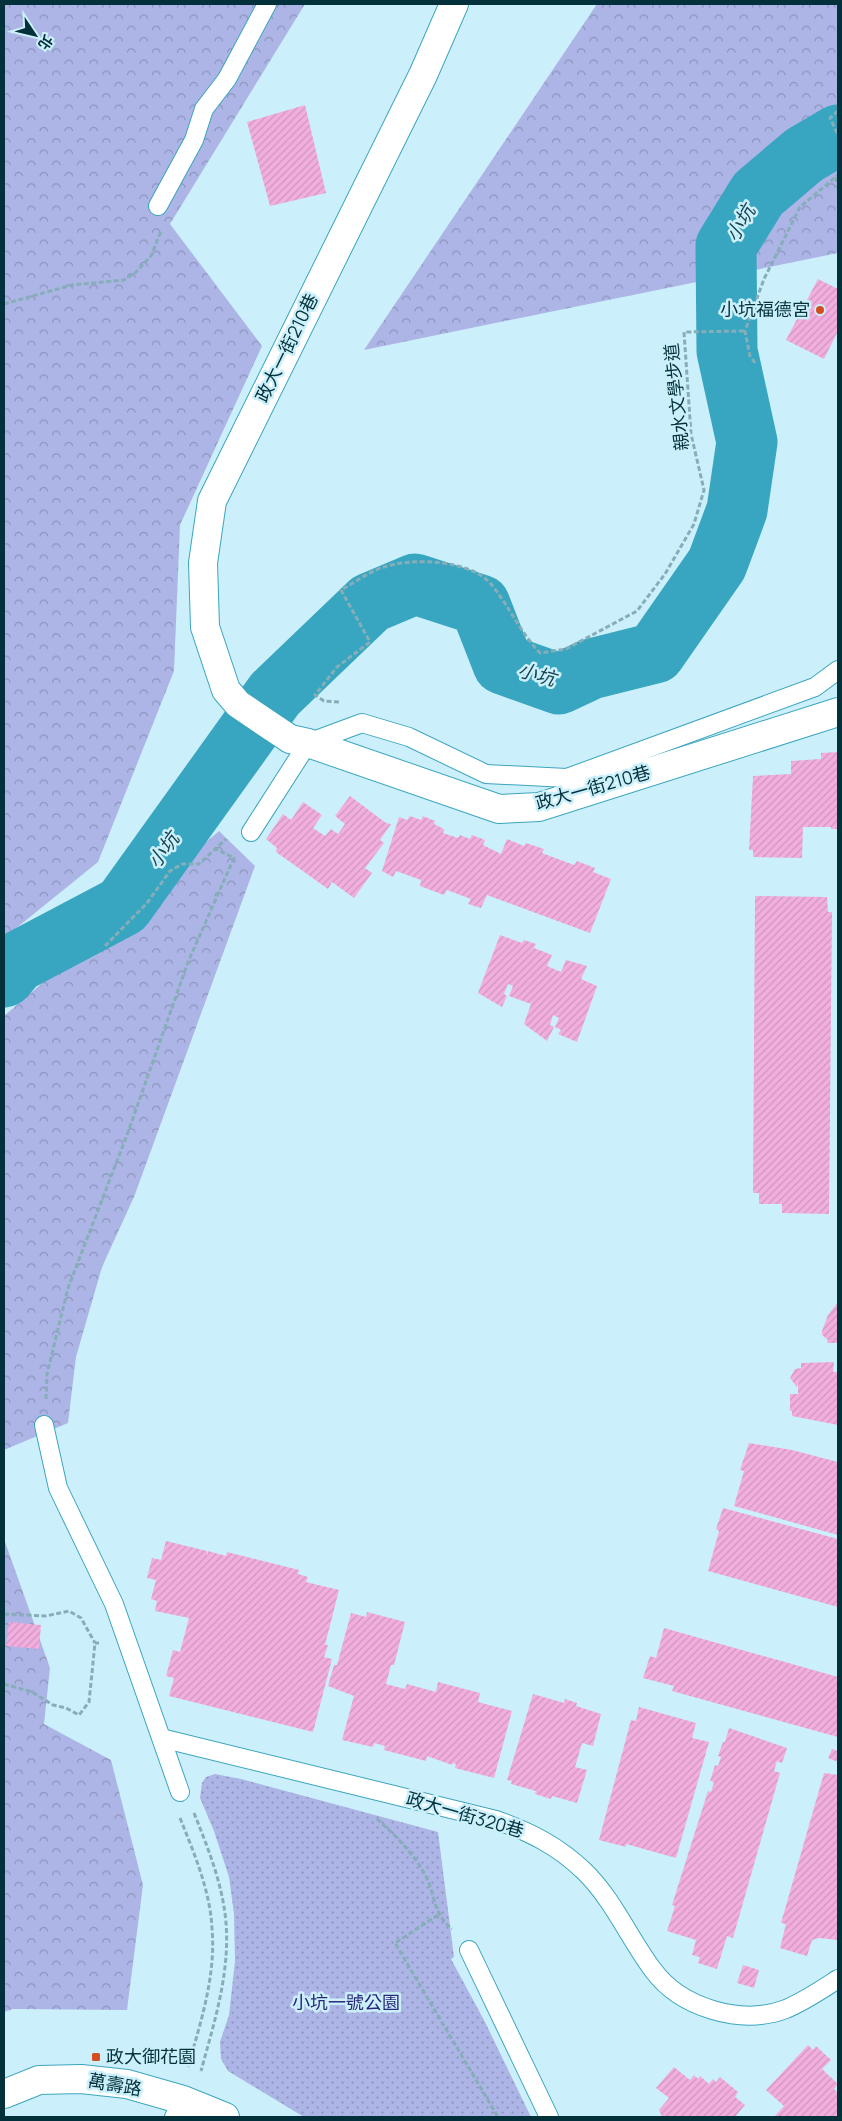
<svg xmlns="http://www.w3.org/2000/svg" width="842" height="2121" font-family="Manrope,'Noto Sans TC',sans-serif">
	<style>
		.green { fill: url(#green-dots) }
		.forest { fill: url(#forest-crowns) }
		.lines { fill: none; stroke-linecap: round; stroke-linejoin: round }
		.river { stroke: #38a6c0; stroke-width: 61 }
		.building { fill: url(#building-hatch) }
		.service-casing { stroke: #3ca5bf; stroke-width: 20 }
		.minor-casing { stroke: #3ca5bf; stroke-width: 30 }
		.tertiary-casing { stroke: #3ca5bf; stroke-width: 30 }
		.path { stroke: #86aeb8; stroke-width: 3; stroke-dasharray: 5 2.5; stroke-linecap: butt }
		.service { stroke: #fff; stroke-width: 18 }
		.minor { stroke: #fff; stroke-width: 28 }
		.tertiary { stroke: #fff; stroke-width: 28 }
		.poi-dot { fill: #d54c20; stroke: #ccf0fb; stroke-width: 2 }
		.labels { text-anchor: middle; stroke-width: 5; stroke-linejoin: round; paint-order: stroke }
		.poi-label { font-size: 18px; fill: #02313b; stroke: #ccf0fb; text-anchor: end }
		.street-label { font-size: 18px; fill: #02313b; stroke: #ccf0fb }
		.park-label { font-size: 18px; fill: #292778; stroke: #ccf0fb }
		.water-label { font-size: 19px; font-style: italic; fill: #164551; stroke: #ccf0fb }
	</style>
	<defs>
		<pattern id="green-dots" width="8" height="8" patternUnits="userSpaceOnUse" patternTransform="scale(1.25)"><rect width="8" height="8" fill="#adb5e6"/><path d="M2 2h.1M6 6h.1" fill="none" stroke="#8b94bc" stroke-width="1.8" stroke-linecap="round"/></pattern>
		<pattern id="forest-crowns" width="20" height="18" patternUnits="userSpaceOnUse" patternTransform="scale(1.25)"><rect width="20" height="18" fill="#adb5e6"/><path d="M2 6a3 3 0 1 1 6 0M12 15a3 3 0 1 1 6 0" fill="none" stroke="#8b94bc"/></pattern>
		<pattern id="building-hatch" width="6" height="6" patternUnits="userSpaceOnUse" patternTransform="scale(1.25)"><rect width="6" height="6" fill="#f2aedf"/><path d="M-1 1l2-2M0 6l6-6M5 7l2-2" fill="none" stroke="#ce96c0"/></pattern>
	</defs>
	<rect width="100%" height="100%" fill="#ccf0fb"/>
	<path class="green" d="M 215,1774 L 241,1779 L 438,1832 L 454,1957 L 451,1959 L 485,2022 L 531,2117 L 304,2117 L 228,2071 L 221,2059 L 220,2042 L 229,2015 L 235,1961 L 234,1914 L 229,1877 L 214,1831 L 200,1798 L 202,1783 L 206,1777 Z"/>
	<path class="forest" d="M 4,4 L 305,4 L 170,224 L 262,346 L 180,525 L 174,671 L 98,862 L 4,938 Z
		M 597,4 L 838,4 L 838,253 L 364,350 Z
		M 219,831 L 255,866 L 134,1197 L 102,1267 L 76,1357 L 68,1423 L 4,1450 L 4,1016 Z
		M 4,1539 L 50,1668 L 44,1724 L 111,1760 L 143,1885 L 127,2010 L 13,2009 L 4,2012 Z"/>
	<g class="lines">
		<path class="river" d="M 4,977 L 17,962 L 123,906 L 275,694 L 370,603 L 415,584 L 480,605 L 503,664 L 559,684 L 591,669 L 655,653 L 717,564 L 737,510 L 747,442 L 727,351 L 726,246 L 758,194 L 804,155 L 838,135"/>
	</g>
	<path class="building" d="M 305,105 L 326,193 L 270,206 L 247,122 Z
		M 818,279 L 838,289 L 838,331 L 824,359 L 786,340 Z
		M 838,752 L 838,829 L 831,829 L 831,827 L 803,827 L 802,858 L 753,857 L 753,850 L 749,850 L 753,776 L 791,774 L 791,761 L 821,759 L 821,753 Z
		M 350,796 L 386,823 L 391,824 L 380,840 L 384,843 L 365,868 L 372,873 L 354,898 L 332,882 L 328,889 L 276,852 L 277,848 L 266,839 L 283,814 L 291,820 L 303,802 L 322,815 L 313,828 L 325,836 L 331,829 L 338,834 L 345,824 L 335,816 Z
		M 410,816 L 421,820 L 423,816 L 435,821 L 434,824 L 444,829 L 443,833 L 458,838 L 460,835 L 470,839 L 472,835 L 485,840 L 483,845 L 501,854 L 507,839 L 524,846 L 526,843 L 544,849 L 542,853 L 574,865 L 577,861 L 595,868 L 593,872 L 611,879 L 590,933 L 487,895 L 481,908 L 468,904 L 471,899 L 447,890 L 444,895 L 420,886 L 421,880 L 396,871 L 393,877 L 382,871 L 399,817 L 407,820 Z
		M 755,896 L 827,897 L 828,912 L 832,912 L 829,1214 L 782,1213 L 782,1204 L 759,1204 L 759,1193 L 753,1193 Z
		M 500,935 L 522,943 L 524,940 L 536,944 L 534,948 L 552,955 L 547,966 L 561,972 L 566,960 L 587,966 L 581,979 L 597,986 L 577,1042 L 558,1034 L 561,1030 L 555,1027 L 559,1018 L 553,1015 L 550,1025 L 554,1027 L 547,1041 L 524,1024 L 531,1004 L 509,996 L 513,986 L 508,984 L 504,994 L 507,996 L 502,1007 L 478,993 Z
		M 838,1302 L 838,1343 L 827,1343 L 828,1340 L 822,1335 L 822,1331 L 828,1315 Z
		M 834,1362 L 833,1372 L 838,1372 L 838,1425 L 792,1416 L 792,1411 L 790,1411 L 790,1394 L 798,1394 L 798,1379 L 797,1387 L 790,1378 L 795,1369 L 801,1368 L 801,1363 Z
		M 749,1443 L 792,1450 L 838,1462 L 838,1535 L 734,1506 L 744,1471 L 740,1470 Z
		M 723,1508 L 838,1539 L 838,1607 L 708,1571 L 719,1531 L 716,1529 Z
		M 166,1541 L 207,1551 L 207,1556 L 208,1551 L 226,1556 L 227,1552 L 299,1570 L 298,1574 L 308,1577 L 306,1582 L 339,1590 L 325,1645 L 328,1645 L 324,1657 L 332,1659 L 313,1732 L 169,1696 L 174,1678 L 166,1676 L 173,1650 L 180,1652 L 189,1618 L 155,1611 L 157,1601 L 151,1599 L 156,1580 L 147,1578 L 152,1558 L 161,1560 Z
		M 367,1612 L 405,1622 L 394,1665 L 391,1665 L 386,1684 L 405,1689 L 407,1684 L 436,1692 L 438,1682 L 480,1693 L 478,1702 L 512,1711 L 494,1778 L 455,1768 L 456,1764 L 453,1763 L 452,1765 L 427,1756 L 426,1761 L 384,1750 L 385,1746 L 374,1743 L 373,1747 L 342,1740 L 354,1696 L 328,1686 L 334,1665 L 337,1665 L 351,1613 L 366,1617 Z
		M 9,1622 L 41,1625 L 39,1649 L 6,1646 Z
		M 664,1628 L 838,1677 L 838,1737 L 672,1691 L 674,1686 L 643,1678 L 650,1656 L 656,1658 Z
		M 533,1694 L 564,1703 L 565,1699 L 577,1703 L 576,1706 L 601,1714 L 593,1746 L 582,1743 L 575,1767 L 587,1770 L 577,1803 L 552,1796 L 551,1799 L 535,1794 L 536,1791 L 511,1784 L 512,1781 L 507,1780 Z
		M 639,1707 L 696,1723 L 692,1738 L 709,1742 L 676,1858 L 626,1844 L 626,1847 L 599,1840 L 631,1720 L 636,1721 Z
		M 729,1728 L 787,1748 L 782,1763 L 777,1761 L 774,1771 L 780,1773 L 733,1938 L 727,1936 L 717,1969 L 698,1963 L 700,1957 L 692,1955 L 696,1940 L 667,1931 L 675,1906 L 672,1905 L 708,1791 L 711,1792 L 714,1782 L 710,1781 L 715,1765 L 718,1766 L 721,1757 L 718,1756 L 723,1742 L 725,1742 Z
		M 832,1749 L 838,1751 L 838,1762 L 828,1758 Z
		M 824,1773 L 838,1775 L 838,1940 L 819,1938 L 812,1940 L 807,1956 L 780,1948 L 786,1924 L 781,1923 Z
		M 743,1965 L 759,1970 L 754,1988 L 737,1983 Z
		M 808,2045 L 813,2050 L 816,2046 L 831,2060 L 822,2069 L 838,2084 L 834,2089 L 838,2093 L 838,2117 L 774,2117 L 784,2106 L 766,2090 Z
		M 674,2067 L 690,2080 L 694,2075 L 698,2079 L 700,2076 L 709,2084 L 713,2079 L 716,2082 L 720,2077 L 738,2092 L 735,2097 L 745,2105 L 735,2117 L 662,2117 L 659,2110 L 669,2098 L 656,2088 Z"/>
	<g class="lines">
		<g class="service-casing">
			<path id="service" d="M 158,206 L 194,140 L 204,109 L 227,79 L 267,4
				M 251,832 L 308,743 L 362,723 L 409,737 L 486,774 L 567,778 L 815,687 L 838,670
				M 44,1425 L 58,1488 L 114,1604 L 180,1792
				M 161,1738 L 496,1820 C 530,1832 558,1846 584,1871 C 613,1899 629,1938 653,1970 C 681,2008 741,2026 786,2009 C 805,2001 821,1990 838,1979
				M 469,1950 L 549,2117
				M 174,2117 L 183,2100"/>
		</g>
		<g class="minor-casing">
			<path id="minor" d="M 454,4 L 423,75 L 212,501 L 203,563 L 205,627 L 226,690 L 238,704 L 290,739 L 308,743 L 499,809 L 539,807 L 838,712"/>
		</g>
		<g class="tertiary-casing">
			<path id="tertiary" d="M 4,2094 L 39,2080 L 81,2079 L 127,2084 L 183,2100 L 225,2117"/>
		</g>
		<path class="path" d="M 838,111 L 830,118 L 838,135
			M 836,177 L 838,190
			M 4,304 L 72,285 L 124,280 L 135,273 L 151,256 L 161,231
			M 755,363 L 750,356 L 745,331 L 764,279 L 800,207 L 838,175
			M 339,702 L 324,701 L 315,695 L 337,667 L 370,642 L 341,590 C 354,583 367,573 381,568 C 410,557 469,559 491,584 C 509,606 520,632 540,653 L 566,649 L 637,611 L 665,574 L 694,524 L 704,490 L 691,434 L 684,332 L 745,331
			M 105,946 L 147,903 L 170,871 L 182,864 L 199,864 L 226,839
			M 46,1399 L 47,1374 L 68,1288 L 127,1135 L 188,962 L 234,858 L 214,848
			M 4,1614 L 46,1616 L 69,1611 L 81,1618 L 95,1643
			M 4,1684 L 32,1692 L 53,1705 L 66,1708 L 79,1715 L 89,1702 L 95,1643 L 99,1643
			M 194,1813 C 208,1848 223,1885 226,1923 C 230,1974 214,2023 201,2071
			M 180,1818 C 194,1853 210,1890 212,1928 C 216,1976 201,2021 188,2067
			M 377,1819 C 393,1833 412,1852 423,1871 C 436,1892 431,1912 452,1929
			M 438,1915 L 395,1943 L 498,2117"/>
		<use href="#service" class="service"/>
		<use href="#minor" class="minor"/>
		<use href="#tertiary" class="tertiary"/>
	</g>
	<g class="poi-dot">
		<circle cx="820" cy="310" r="5"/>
		<rect x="91" y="2052" width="10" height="10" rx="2.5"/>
	</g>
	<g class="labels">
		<g class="poi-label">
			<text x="810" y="316">小坑福德宮</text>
			<text x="106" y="2063" text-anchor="start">政大御花園</text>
		</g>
		<g class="street-label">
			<text transform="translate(287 348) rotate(-64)" y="6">政大一街210巷</text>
			<text transform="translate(677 397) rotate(-96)" y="6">親水文學步道</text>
			<text transform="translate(593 788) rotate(-16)" y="6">政大一街210巷</text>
			<text transform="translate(465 1815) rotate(16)" y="6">政大一街320巷</text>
			<text transform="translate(115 2085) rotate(10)" y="6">萬壽路</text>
		</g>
		<g class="park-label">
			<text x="346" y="2009">小坑一號公園</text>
		</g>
		<g class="water-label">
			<text transform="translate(740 223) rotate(-59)" y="7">小坑</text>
			<text transform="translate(537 674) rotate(16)" y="7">小坑</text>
			<text transform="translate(163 850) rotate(-54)" y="7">小坑</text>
		</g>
	</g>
	<rect width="842" height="2121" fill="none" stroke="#02313b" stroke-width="10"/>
	<g transform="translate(35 35) rotate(125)" stroke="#ccf0fb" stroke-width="4" paint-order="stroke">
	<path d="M0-4L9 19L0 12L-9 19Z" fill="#02313b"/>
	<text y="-8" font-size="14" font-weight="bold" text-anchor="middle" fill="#02313b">北</text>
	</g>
</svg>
